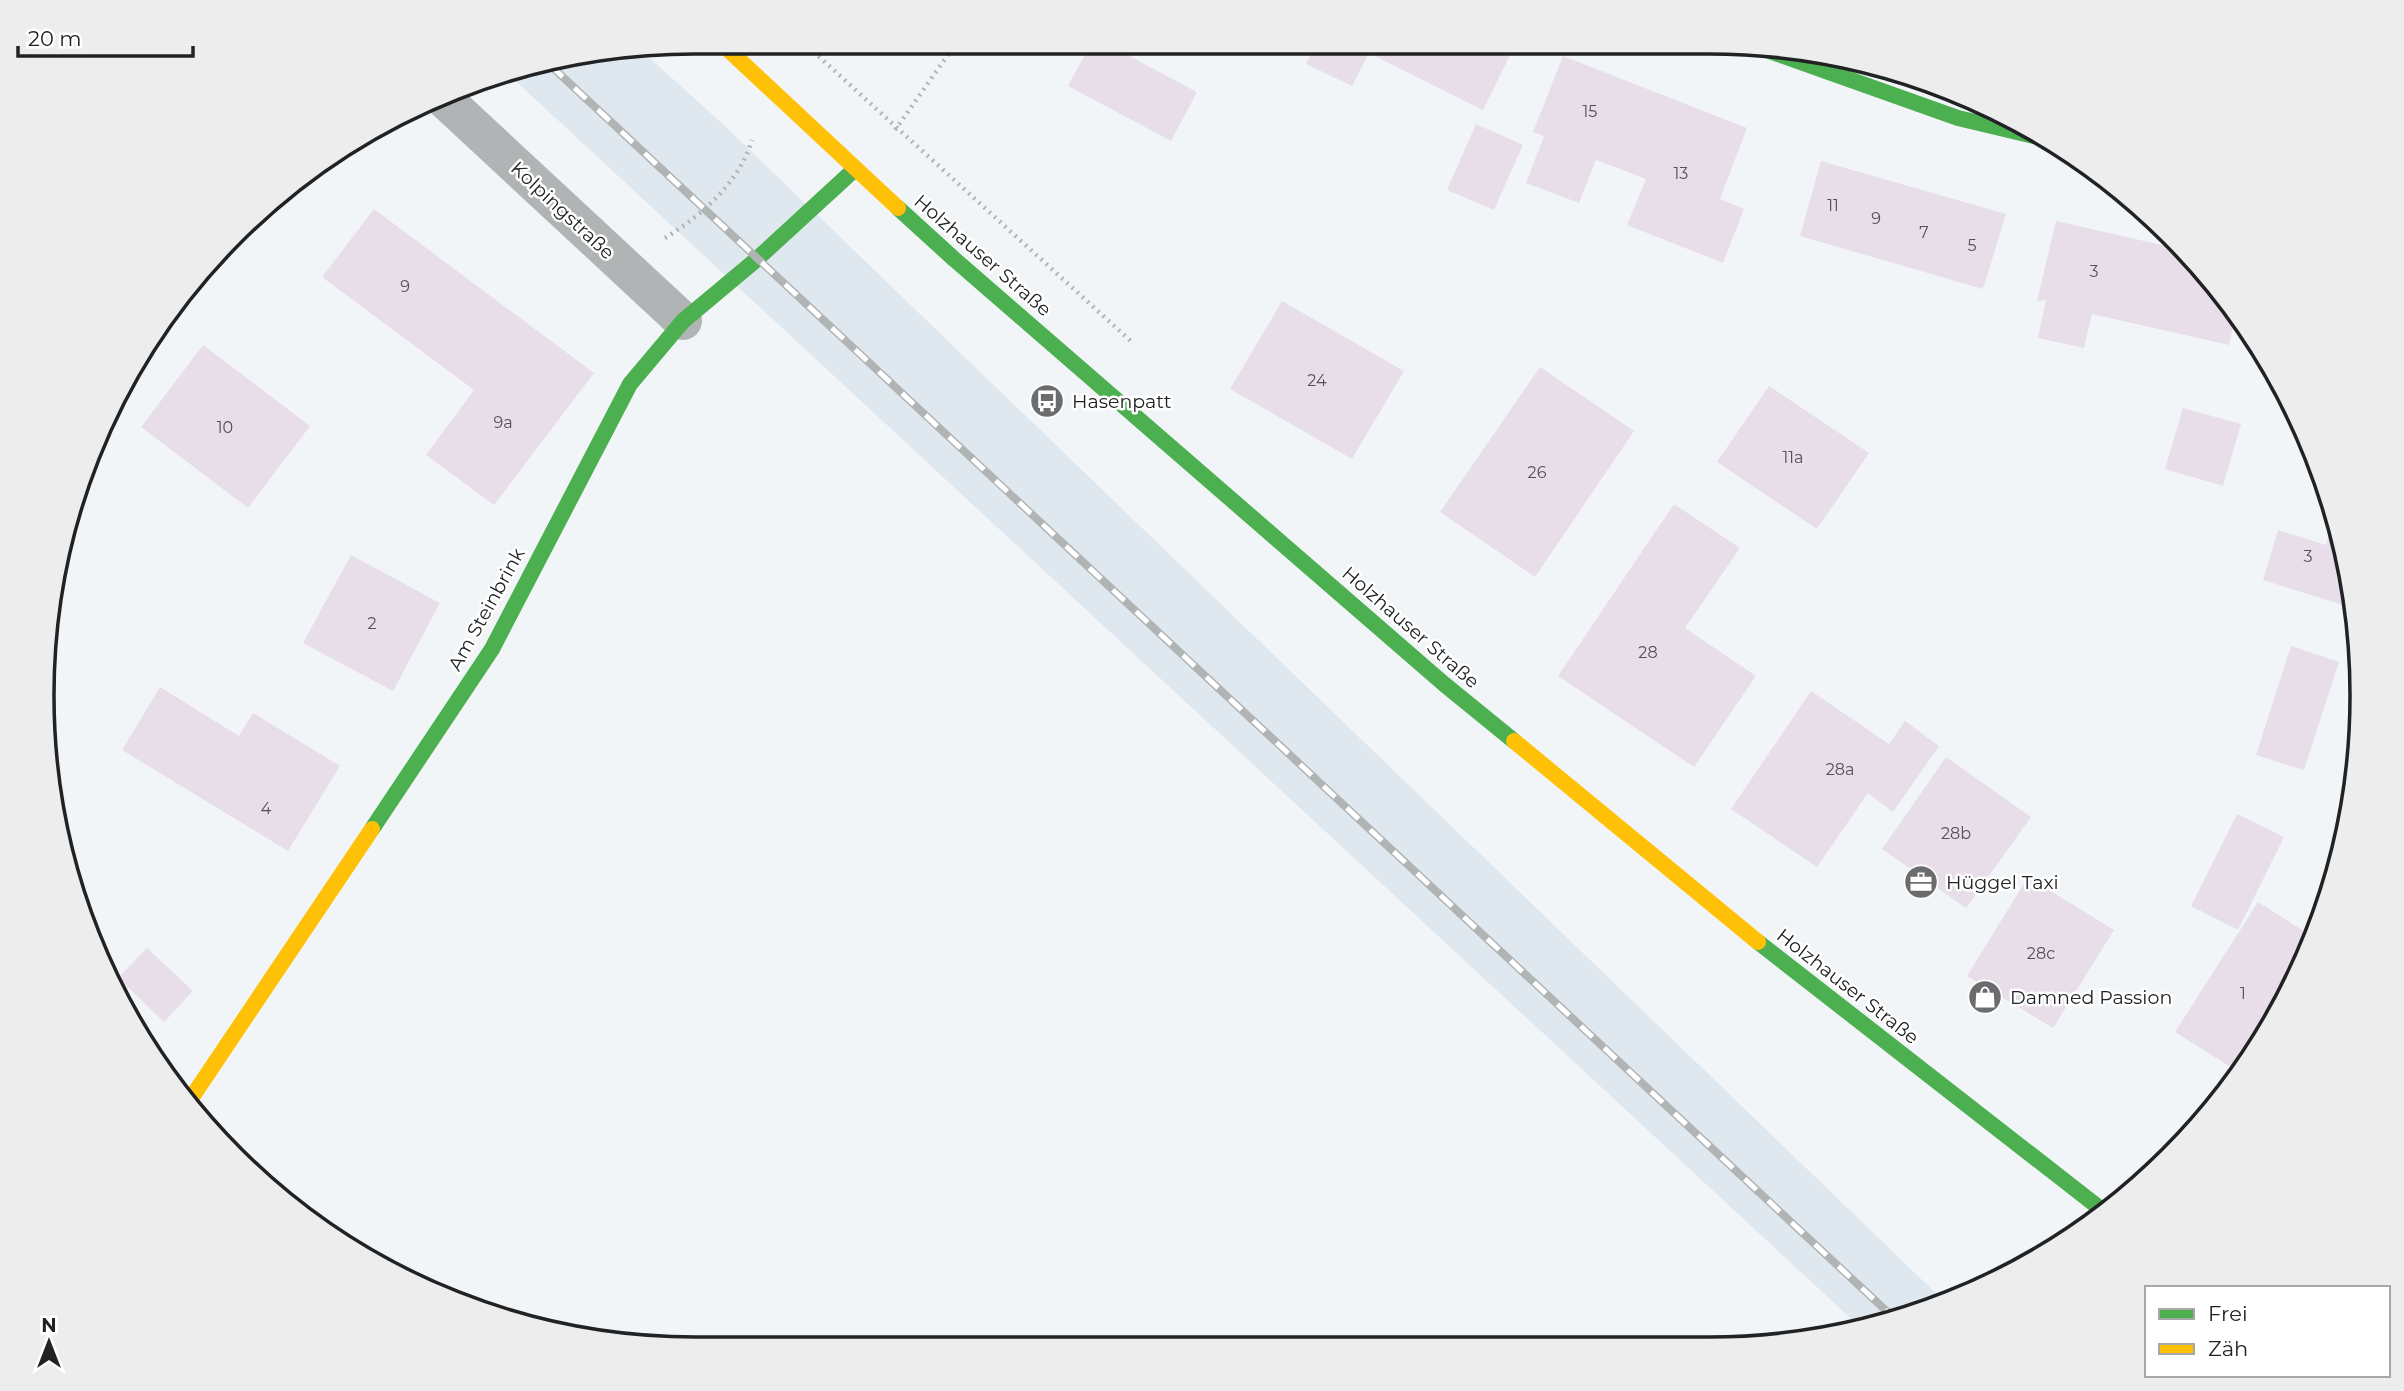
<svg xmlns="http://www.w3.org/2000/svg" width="2404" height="1391" font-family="Montserrat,sans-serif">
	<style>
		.built { fill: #e0e8ef }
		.building { fill: #e8dee9 }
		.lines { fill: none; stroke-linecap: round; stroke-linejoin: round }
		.path { stroke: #b2b4b5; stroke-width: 4.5; stroke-dasharray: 2 5; stroke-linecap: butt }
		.street { stroke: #b1b4b4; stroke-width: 38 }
		.fast { stroke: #4caf50; stroke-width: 16 }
		.slow { stroke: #ffc107; stroke-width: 16 }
		.rail-casing { stroke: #b1b4b4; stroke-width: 8 }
		.rail { stroke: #fff; stroke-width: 5; stroke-dasharray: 16; stroke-linecap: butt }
		.labels { text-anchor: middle; stroke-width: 5; stroke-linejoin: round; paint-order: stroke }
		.number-label { font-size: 16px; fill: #525155 }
		.street-label { font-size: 19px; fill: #202224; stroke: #fff }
		.poi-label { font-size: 19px; fill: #202224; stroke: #fff; text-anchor: start }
		.rim { fill: none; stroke: #202224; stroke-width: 3.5 }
	</style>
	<rect width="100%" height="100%" fill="#f2f5f7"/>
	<path class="built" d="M 642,51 L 725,126 L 1945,1302 L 1918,1314 L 1859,1326 L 507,73 Z"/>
	<path class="building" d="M 1091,43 L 1105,43 L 1197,92 L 1171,141 L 1068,86 Z
		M 1316,43 L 1516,43 L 1483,110 L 1369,53 L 1352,86 L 1306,64 Z
		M 1563,56 L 1747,128 L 1720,199 L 1744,209 L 1723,263 L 1627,225 L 1646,179 L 1596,160 L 1579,203 L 1526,183 L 1544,136 L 1533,132 Z
		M 1476,124 L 1523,145 L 1494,210 L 1447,190 Z
		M 1821,161 L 2006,214 L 1983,289 L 1800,236 Z
		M 374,209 L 594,373 L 494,505 L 426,455 L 474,390 L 322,277 Z
		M 2056,221 L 2184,250 L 2236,313 L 2229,345 L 2092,314 L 2084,348 L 2038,338 L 2046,300 L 2037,301 Z
		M 1282,301 L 1404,371 L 1352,459 L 1230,389 Z
		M 203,345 L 310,426 L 248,508 L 141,427 Z
		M 1540,367 L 1634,431 L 1535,577 L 1440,512 Z
		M 1769,386 L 1869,453 L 1817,529 L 1717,462 Z
		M 2183,408 L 2241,424 L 2223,486 L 2165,469 Z
		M 1674,504 L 1740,548 L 1685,628 L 1756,676 L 1694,767 L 1558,676 Z
		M 2334,517 L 2349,568 L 2353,608 L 2263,580 L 2278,530 L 2326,545 Z
		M 351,555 L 440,603 L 393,691 L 303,643 Z
		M 2291,646 L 2339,662 L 2304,770 L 2256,755 Z
		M 160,687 L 239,736 L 253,713 L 340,766 L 288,851 L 122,750 Z
		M 1811,691 L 1889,744 L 1905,721 L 1939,746 L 1893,812 L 1868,793 L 1817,867 L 1731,809 Z
		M 1946,757 L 2031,817 L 1966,908 L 1882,849 Z
		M 2237,814 L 2284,837 L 2238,930 L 2191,906 Z
		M 2028,877 L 2114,930 L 2053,1028 L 1967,976 Z
		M 2258,902 L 2315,938 L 2298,971 L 2271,1014 L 2274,1017 L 2252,1058 L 2240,1073 L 2175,1032 Z
		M 147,948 L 193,991 L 164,1022 L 118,978 Z"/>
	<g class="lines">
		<path class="path" d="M 803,42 L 1134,344
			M 895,130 L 957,42
			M 665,238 C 702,215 739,183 752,140"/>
		<path class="street" d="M 444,99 L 683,321"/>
		<path class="fast" d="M 1747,43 L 1958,118 L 2042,138
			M 898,208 L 954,259 L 1444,684 L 1514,741
			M 372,829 L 492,649 L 630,384 L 683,321 L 757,259 L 855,169
			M 1758,942 L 2102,1210"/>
		<path class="slow" d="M 720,42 L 898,208
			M 1514,741 L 1758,942
			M 188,1103 L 372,829"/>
		<g class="rail-casing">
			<path id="rail" d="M 551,66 L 1895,1319"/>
		</g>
		<use href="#rail" class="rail"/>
	</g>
	<defs>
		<g id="bus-disc" transform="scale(1.75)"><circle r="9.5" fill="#6a6c6e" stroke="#fff"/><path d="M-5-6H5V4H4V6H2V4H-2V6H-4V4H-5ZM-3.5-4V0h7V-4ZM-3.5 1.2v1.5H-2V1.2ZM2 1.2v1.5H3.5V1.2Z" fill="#fff"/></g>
		<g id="office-disc" transform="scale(1.75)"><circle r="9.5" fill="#6a6c6e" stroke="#fff"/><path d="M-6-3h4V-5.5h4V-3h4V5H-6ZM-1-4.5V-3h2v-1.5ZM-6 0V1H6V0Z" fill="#fff"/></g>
		<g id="shop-disc" transform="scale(1.75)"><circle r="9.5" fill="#6a6c6e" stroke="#fff"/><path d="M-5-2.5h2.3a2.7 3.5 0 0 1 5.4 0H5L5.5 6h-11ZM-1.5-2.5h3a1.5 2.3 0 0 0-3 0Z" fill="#fff"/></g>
	</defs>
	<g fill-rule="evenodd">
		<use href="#bus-disc" x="1047" y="401"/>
		<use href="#office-disc" x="1921" y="882"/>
		<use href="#shop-disc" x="1985" y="997"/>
	</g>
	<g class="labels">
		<g class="number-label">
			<text x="1590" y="117">15</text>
			<text x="1681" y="179">13</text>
			<text x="1833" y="211">11</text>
			<text x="1876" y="224">9</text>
			<text x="1924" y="238">7</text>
			<text x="1972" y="251">5</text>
			<text x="2094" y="277">3</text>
			<text x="405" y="292">9</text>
			<text x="1317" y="386">24</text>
			<text x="503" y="428">9a</text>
			<text x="225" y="433">10</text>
			<text x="1793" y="463">11a</text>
			<text x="1537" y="478">26</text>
			<text x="2308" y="562">3</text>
			<text x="372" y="629">2</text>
			<text x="1648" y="658">28</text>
			<text x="1840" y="775">28a</text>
			<text x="266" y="814">4</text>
			<text x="1956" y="839">28b</text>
			<text x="2041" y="959">28c</text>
			<text x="2243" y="999">1</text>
		</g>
		<g class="street-label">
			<text transform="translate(563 210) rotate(43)" y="7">Kolpingstraße</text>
			<text transform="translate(983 255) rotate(41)" y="7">Holzhauser Straße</text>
			<text transform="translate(486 609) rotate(-61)" y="7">Am Steinbrink</text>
			<text transform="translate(1411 627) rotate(41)" y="7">Holzhauser Straße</text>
			<text transform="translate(1848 986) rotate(38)" y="7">Holzhauser Straße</text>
		</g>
		<g class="poi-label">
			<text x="1072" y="408">Hasenpatt</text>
			<text x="1946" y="889">Hüggel Taxi</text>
			<text x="2010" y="1004">Damned Passion</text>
		</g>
	</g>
	<path d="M0 0H2404V1391H0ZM695 54H1709A641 641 0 0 1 2350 695V696A641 641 0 0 1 1709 1337H695A641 641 0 0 1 54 696V695A641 641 0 0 1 695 54Z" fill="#ededed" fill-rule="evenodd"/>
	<path class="rim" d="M695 54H1709A641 641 0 0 1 2350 695V696A641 641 0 0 1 1709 1337H695A641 641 0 0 1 54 696V695A641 641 0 0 1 695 54Z"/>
	<rect x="2145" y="1286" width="245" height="91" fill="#ffffff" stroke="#a6a7a7" stroke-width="2"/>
	<rect x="2159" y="1309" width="35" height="10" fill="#4caf50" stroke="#a6a7a7" stroke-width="2"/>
	<text x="2208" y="1321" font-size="21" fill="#202224">Frei</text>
	<rect x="2159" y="1344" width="35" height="10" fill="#ffc107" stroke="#a6a7a7" stroke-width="2"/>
	<text x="2208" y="1356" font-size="21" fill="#202224">Zäh</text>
	<g transform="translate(49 1342)" stroke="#ffffff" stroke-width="5" paint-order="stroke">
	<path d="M0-5L12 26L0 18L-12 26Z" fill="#202224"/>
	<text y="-10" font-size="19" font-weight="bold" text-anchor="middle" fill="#202224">N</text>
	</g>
	<path d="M18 46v10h175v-10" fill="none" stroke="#202224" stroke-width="3.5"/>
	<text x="28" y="46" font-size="21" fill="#202224" stroke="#ffffff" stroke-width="5" paint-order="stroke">20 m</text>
</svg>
